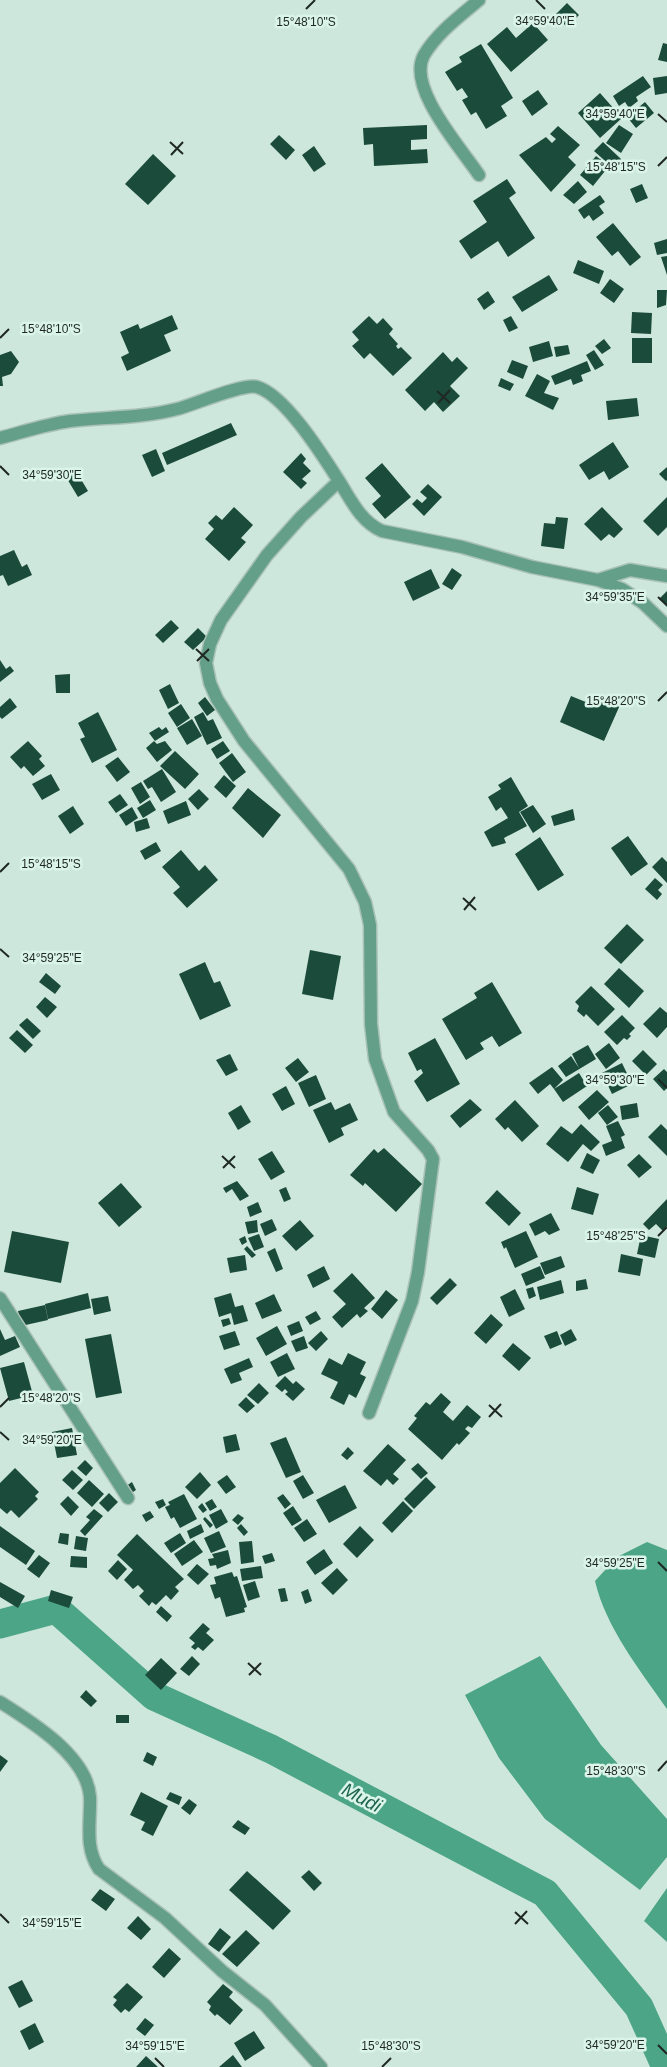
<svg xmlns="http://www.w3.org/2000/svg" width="667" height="2067" font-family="Arial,sans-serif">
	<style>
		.water { fill: #4ca587 }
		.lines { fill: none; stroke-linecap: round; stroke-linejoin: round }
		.river { stroke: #4ca587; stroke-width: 29 }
		.building { fill: #1b4b3b }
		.minor-casing { stroke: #aac1b7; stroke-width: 15 }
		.minor { stroke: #64a089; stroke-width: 12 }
		.ticks { fill: none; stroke: #1f2824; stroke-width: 2 }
		.labels { text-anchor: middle; stroke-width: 5; stroke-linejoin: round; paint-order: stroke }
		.water-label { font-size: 19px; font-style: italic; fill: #20644f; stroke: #daf4e9 }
		.ticks-label { font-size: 12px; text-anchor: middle; fill: #1f2824; stroke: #daf4e9; stroke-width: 5; stroke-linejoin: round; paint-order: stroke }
	</style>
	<rect width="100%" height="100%" fill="#cde7dc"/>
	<path class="water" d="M 647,1542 L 667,1550 L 667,1709 C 640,1670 606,1628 595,1581 L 617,1557 Z
		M 540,1656 L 601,1745 L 667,1819 L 667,1857 L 640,1890 L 545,1819 L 499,1758 L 465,1695 Z
		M 667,1888 L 667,1942 L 644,1921 Z"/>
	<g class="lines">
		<path class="river" d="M 0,1624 L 56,1609 L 154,1696 L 271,1749 L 545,1893 L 639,2007 L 666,2067"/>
	</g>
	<path class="building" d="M 567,3 L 579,15 L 567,27 L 555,15 Z
		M 533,23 L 548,40 L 511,72 L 487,44 L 507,27 L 516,38 Z
		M 663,43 L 667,44 L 667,62 L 658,60 Z
		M 481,44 L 513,98 L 501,106 L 507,116 L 486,129 L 476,112 L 471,115 L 462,100 L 468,97 L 462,88 L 457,91 L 445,72 L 462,62 L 459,57 Z
		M 643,76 L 651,87 L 636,97 L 638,101 L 629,108 L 625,102 L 619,106 L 613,96 Z
		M 667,76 L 667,93 L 655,95 L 653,78 Z
		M 538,90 L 548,104 L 532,116 L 522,101 Z
		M 600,93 L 622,118 L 600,138 L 578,113 Z
		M 645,102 L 654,113 L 636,128 L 627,117 Z
		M 427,125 L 427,139 L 411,140 L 411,150 L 427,149 L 428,163 L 374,166 L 373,144 L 364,145 L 363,128 Z
		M 619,125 L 633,134 L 621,153 L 606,143 Z
		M 558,126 L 580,145 L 568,157 L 576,165 L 551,192 L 519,155 L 546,137 L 552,143 L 556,139 L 550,134 Z
		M 279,135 L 295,150 L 286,160 L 270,144 Z
		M 603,142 L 621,159 L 613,168 L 594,151 Z
		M 314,146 L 326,164 L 314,172 L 302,155 Z
		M 153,154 L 176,176 L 148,205 L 125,184 Z
		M 596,156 L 609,166 L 593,186 L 580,175 Z
		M 507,179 L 516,193 L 509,198 L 535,238 L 508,257 L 498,241 L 471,259 L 459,241 L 487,222 L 473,201 Z
		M 578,181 L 587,192 L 574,204 L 563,195 Z
		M 642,184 L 648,198 L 636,203 L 630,189 Z
		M 600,195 L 605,202 L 599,206 L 604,213 L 593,221 L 589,215 L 584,219 L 578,210 Z
		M 613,223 L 641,257 L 630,266 L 618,251 L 612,256 L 596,237 Z
		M 667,239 L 667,253 L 657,255 L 654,243 Z
		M 667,256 L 667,275 L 661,257 Z
		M 578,260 L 604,271 L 599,284 L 573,273 Z
		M 549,275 L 558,290 L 522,312 L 512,297 Z
		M 610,279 L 624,289 L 614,303 L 600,293 Z
		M 657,290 L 667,290 L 666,305 L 657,308 Z
		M 488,291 L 495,302 L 484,310 L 477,299 Z
		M 632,312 L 652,313 L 651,334 L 631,333 Z
		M 172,315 L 178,329 L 164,335 L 171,351 L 127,371 L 121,357 L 129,353 L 120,332 L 138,324 L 140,329 Z
		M 369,316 L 377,324 L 383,318 L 393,329 L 389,334 L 398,344 L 396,346 L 398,349 L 401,347 L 412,358 L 393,376 L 370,353 L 364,359 L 352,346 L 359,340 L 352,332 Z
		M 511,316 L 518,328 L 509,332 L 503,320 Z
		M 632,338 L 652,338 L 652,363 L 632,363 Z
		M 604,339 L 611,348 L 602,354 L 595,346 Z
		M 549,341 L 553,356 L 533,362 L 529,347 Z
		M 568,345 L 570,354 L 556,357 L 554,347 Z
		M 594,350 L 604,365 L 595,370 L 586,355 Z
		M 11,351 L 19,362 L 11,374 L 2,377 L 3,386 L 0,386 L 0,355 Z
		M 443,352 L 452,362 L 457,357 L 468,368 L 450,386 L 460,396 L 443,412 L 434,402 L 425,411 L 405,390 Z
		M 512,360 L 528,366 L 523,379 L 507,372 Z
		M 587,361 L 591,371 L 581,375 L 583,381 L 573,385 L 571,379 L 555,385 L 551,376 Z
		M 537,374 L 550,381 L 544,393 L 559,398 L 553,410 L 525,396 Z
		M 501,378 L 514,384 L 510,391 L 498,386 Z
		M 637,398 L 639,416 L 608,420 L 606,401 Z
		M 231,423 L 237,435 L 167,465 L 162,453 Z
		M 613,442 L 629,467 L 609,480 L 604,471 L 589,480 L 579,465 Z
		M 156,449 L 165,471 L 152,477 L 142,455 Z
		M 301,453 L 306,459 L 303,463 L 311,471 L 302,479 L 307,483 L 301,489 L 283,472 Z
		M 382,463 L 411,497 L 385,519 L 372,504 L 381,496 L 365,478 Z
		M 667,467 L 667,480 L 666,481 L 659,474 Z
		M 76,471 L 88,491 L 78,497 L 66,477 Z
		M 428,484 L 442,497 L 424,516 L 412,504 L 417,499 L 422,503 L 427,498 L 420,492 Z
		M 667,497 L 667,527 L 658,536 L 643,521 Z
		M 234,507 L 253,525 L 241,538 L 246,542 L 229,561 L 205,539 L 214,529 L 208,523 L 216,515 L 222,520 Z
		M 602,507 L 623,529 L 614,538 L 609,534 L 601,541 L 584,524 Z
		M 556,517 L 568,518 L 564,549 L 541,546 L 544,523 L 555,524 Z
		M 14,550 L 22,567 L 27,564 L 32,575 L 8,586 L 3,575 L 0,576 L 0,556 Z
		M 452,568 L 462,575 L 452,590 L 442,584 Z
		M 431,569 L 440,588 L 413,601 L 404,582 Z
		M 667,591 L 667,607 L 659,599 Z
		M 171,620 L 179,628 L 163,643 L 155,635 Z
		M 198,628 L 207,637 L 193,650 L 184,642 Z
		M 0,660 L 6,669 L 10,666 L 14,671 L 0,682 Z
		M 70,674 L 70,693 L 56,693 L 55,675 Z
		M 170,684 L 179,703 L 168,709 L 159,690 Z
		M 571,696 L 593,705 L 597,696 L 620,705 L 604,741 L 560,722 Z
		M 205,697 L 215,710 L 207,716 L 198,703 Z
		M 10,698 L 17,707 L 2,719 L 0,717 L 0,707 Z
		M 181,704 L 190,718 L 177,727 L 168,713 Z
		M 98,712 L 117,750 L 92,763 L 80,739 L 85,737 L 78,723 Z
		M 203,712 L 208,721 L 213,719 L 222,738 L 207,745 L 194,717 Z
		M 192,719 L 202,736 L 187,745 L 177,728 Z
		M 159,727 L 162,730 L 166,727 L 169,732 L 155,741 L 149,733 Z
		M 28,741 L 42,756 L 39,759 L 45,766 L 33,776 L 24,766 L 21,769 L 10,757 Z
		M 154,741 L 157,744 L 165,741 L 172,750 L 157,762 L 146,748 Z
		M 223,741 L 230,751 L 217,759 L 211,749 Z
		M 175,751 L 199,774 L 185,789 L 160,766 Z
		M 232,753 L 246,772 L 233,782 L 219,763 Z
		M 118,757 L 130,772 L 117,782 L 105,766 Z
		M 162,769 L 176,792 L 161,802 L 152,787 L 148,789 L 143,781 Z
		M 51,774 L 60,790 L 42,800 L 32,784 Z
		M 224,775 L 236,786 L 226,798 L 214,787 Z
		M 511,777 L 528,806 L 519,812 L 527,826 L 504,838 L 506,843 L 492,847 L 484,832 L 508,818 L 501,807 L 496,811 L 488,797 L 501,789 L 498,785 Z
		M 141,782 L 150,797 L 140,804 L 131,788 Z
		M 248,788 L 281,815 L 263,838 L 232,808 Z
		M 199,789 L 209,799 L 198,810 L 188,799 Z
		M 120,794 L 128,805 L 116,813 L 108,802 Z
		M 150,800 L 156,810 L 143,818 L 137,808 Z
		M 186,801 L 191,815 L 168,824 L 163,811 Z
		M 533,805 L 546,824 L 533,833 L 520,812 Z
		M 73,806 L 84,824 L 70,834 L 58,816 Z
		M 132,807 L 138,818 L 126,826 L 119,815 Z
		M 573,809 L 575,820 L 554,826 L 551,816 Z
		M 147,818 L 150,828 L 136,832 L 134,822 Z
		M 628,836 L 648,864 L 631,876 L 611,848 Z
		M 540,837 L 564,875 L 538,891 L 515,854 Z
		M 156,842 L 161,851 L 145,860 L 140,851 Z
		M 181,850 L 199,871 L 205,865 L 218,880 L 187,908 L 173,893 L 180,887 L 162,867 Z
		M 662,857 L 667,862 L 667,883 L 652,867 Z
		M 655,878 L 663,885 L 658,890 L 662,894 L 657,900 L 645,889 Z
		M 627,924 L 644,940 L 621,964 L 604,948 Z
		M 310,950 L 341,956 L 333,1000 L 302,994 Z
		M 205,962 L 214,983 L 220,981 L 231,1006 L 200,1020 L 179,974 Z
		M 619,968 L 644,991 L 629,1008 L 604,984 Z
		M 46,973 L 61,986 L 55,994 L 39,982 Z
		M 492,982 L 522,1033 L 499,1047 L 492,1036 L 480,1043 L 484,1049 L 466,1060 L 442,1019 L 477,998 L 474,993 Z
		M 591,986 L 615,1009 L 598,1026 L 586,1014 L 584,1017 L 577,1011 L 579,1006 L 575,1002 Z
		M 45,997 L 57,1007 L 47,1018 L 36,1007 Z
		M 660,1007 L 667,1013 L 667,1027 L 657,1038 L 643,1024 Z
		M 622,1015 L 635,1028 L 629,1034 L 631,1036 L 627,1040 L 624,1038 L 617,1045 L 604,1032 Z
		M 27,1018 L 41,1031 L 33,1039 L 19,1025 Z
		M 17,1030 L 33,1045 L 25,1053 L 9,1038 Z
		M 435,1038 L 460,1084 L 427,1102 L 414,1081 L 423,1073 L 421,1069 L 417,1071 L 408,1053 Z
		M 609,1043 L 620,1058 L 606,1069 L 595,1054 Z
		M 588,1045 L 596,1059 L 566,1077 L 558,1066 L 571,1056 L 579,1068 L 572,1054 Z
		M 643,1050 L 657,1064 L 646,1075 L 632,1061 Z
		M 230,1054 L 238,1070 L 226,1076 L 216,1060 Z
		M 298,1058 L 309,1072 L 296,1082 L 285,1068 Z
		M 622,1063 L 632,1084 L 612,1094 L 602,1073 Z
		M 552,1067 L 563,1080 L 554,1089 L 550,1084 L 538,1094 L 529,1083 Z
		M 664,1069 L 667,1072 L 667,1088 L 664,1091 L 653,1079 Z
		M 579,1073 L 587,1086 L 563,1102 L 554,1089 Z
		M 316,1075 L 326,1099 L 309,1107 L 298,1083 Z
		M 286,1086 L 295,1104 L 282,1111 L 272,1094 Z
		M 597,1090 L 609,1102 L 589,1120 L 578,1107 Z
		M 470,1099 L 482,1110 L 460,1128 L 450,1116 Z
		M 515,1100 L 539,1126 L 522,1142 L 508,1127 L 505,1130 L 495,1119 Z
		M 331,1102 L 335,1110 L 350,1103 L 358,1120 L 341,1128 L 344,1135 L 329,1143 L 313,1110 Z
		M 637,1103 L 639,1117 L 622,1120 L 620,1106 Z
		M 241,1105 L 251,1122 L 238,1130 L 228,1113 Z
		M 608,1105 L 618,1117 L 607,1125 L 598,1113 Z
		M 618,1121 L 625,1135 L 621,1137 L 625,1148 L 606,1156 L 602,1145 L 612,1141 L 606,1126 Z
		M 581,1124 L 600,1142 L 591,1151 L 583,1144 L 568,1162 L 546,1144 L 561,1126 L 572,1134 Z
		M 661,1124 L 667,1130 L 667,1156 L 648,1137 Z
		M 384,1148 L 422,1184 L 396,1212 L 365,1183 L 363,1186 L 350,1175 L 374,1149 L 378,1153 Z
		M 272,1151 L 285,1172 L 271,1180 L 258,1159 Z
		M 587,1153 L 600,1160 L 593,1174 L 580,1168 Z
		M 639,1154 L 652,1167 L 639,1178 L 627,1165 Z
		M 237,1181 L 249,1196 L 240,1201 L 232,1189 L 226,1193 L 223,1188 Z
		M 121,1183 L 142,1207 L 119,1227 L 98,1203 Z
		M 286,1187 L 291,1199 L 284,1202 L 279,1190 Z
		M 577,1187 L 599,1194 L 593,1215 L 571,1209 Z
		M 497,1190 L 521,1213 L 509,1226 L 485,1203 Z
		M 667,1199 L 667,1226 L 663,1231 L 656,1224 L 649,1230 L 643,1224 Z
		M 258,1202 L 262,1212 L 250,1217 L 247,1207 Z
		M 551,1213 L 560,1230 L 549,1235 L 545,1231 L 535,1236 L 529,1224 Z
		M 272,1219 L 277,1230 L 265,1236 L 260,1224 Z
		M 257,1220 L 258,1232 L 248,1234 L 245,1222 Z
		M 300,1220 L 314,1236 L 296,1251 L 282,1236 Z
		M 12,1231 L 69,1242 L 61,1283 L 4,1272 Z
		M 526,1231 L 538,1257 L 515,1268 L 506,1247 L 504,1249 L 501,1242 Z
		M 259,1234 L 264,1247 L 254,1251 L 248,1238 Z
		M 641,1235 L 659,1239 L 655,1258 L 637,1254 Z
		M 245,1236 L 247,1242 L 242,1245 L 239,1239 Z
		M 247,1246 L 256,1255 L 252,1258 L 244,1249 Z
		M 275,1248 L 283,1269 L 276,1272 L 267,1252 Z
		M 621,1254 L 643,1259 L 640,1276 L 618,1272 Z
		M 245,1255 L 247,1270 L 230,1273 L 227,1258 Z
		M 561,1256 L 565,1267 L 545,1275 L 540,1263 Z
		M 324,1266 L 330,1279 L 313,1288 L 307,1275 Z
		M 540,1266 L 545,1278 L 526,1286 L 521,1274 Z
		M 352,1273 L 375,1298 L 364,1308 L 368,1311 L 360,1318 L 357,1314 L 342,1328 L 332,1317 L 346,1304 L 333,1291 Z
		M 450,1278 L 457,1285 L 437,1305 L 430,1298 Z
		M 586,1279 L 588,1289 L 576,1291 L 576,1281 Z
		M 561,1280 L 564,1293 L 540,1300 L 537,1287 Z
		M 533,1287 L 536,1296 L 529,1299 L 526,1289 Z
		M 515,1289 L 525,1309 L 509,1317 L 500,1297 Z
		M 386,1290 L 398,1300 L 382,1319 L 371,1309 Z
		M 88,1293 L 91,1308 L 48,1319 L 45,1304 Z
		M 231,1293 L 235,1307 L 243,1305 L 248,1321 L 234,1325 L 231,1313 L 219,1317 L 214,1298 Z
		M 274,1294 L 282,1311 L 262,1319 L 255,1303 Z
		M 108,1296 L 111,1311 L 94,1315 L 91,1299 Z
		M 45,1305 L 48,1320 L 21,1326 L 18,1311 Z
		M 316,1311 L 321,1319 L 310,1325 L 305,1317 Z
		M 491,1314 L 503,1325 L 486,1344 L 474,1333 Z
		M 229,1318 L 231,1324 L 223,1327 L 221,1320 Z
		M 299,1321 L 303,1331 L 291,1336 L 287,1326 Z
		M 277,1326 L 287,1344 L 266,1356 L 256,1338 Z
		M 0,1329 L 5,1340 L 15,1336 L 20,1347 L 0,1356 Z
		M 571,1329 L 577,1340 L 565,1346 L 560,1335 Z
		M 235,1331 L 240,1345 L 224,1350 L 219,1336 Z
		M 321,1331 L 328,1339 L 316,1351 L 308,1343 Z
		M 557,1331 L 562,1344 L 550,1349 L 544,1336 Z
		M 111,1334 L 122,1393 L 96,1398 L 85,1339 Z
		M 304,1336 L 308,1348 L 296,1352 L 291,1341 Z
		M 513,1343 L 531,1358 L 519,1371 L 502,1356 Z
		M 287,1353 L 295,1369 L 278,1377 L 270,1362 Z
		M 348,1353 L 366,1362 L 360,1374 L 366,1377 L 356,1398 L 349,1394 L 344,1405 L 330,1398 L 338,1382 L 321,1374 L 329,1358 L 342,1365 Z
		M 249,1358 L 253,1367 L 239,1373 L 242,1380 L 231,1384 L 224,1369 Z
		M 24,1362 L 33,1395 L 9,1401 L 0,1368 Z
		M 285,1376 L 293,1384 L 296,1381 L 305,1389 L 293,1401 L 285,1394 L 288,1392 L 285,1389 L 282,1392 L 275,1386 Z
		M 259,1383 L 269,1393 L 258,1404 L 247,1395 Z
		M 441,1393 L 451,1402 L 443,1412 L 453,1421 L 467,1405 L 481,1417 L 472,1428 L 468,1426 L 465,1429 L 470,1433 L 459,1445 L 457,1443 L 442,1460 L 408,1429 L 417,1418 L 414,1416 L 426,1402 L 430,1405 Z
		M 246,1397 L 255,1406 L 247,1413 L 238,1405 Z
		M 72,1428 L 77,1455 L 57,1458 L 52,1432 Z
		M 236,1434 L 240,1450 L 226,1453 L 223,1437 Z
		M 286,1437 L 301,1472 L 286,1478 L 270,1443 Z
		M 388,1444 L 406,1460 L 393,1474 L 399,1479 L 393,1485 L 387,1479 L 381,1486 L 363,1471 Z
		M 348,1447 L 354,1453 L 347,1460 L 341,1455 Z
		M 85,1460 L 93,1468 L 86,1476 L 77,1468 Z
		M 418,1463 L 428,1473 L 421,1479 L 411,1469 Z
		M 15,1468 L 39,1492 L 35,1496 L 38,1499 L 19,1518 L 11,1510 L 7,1514 L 0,1508 L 0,1483 Z
		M 72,1470 L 83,1480 L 73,1490 L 62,1480 Z
		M 200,1472 L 211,1485 L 197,1499 L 185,1487 Z
		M 227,1475 L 236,1487 L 226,1494 L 217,1482 Z
		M 303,1475 L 314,1493 L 303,1499 L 293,1481 Z
		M 426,1477 L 436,1487 L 414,1509 L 404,1499 Z
		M 89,1480 L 104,1494 L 92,1507 L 77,1493 Z
		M 132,1482 L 136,1490 L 130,1494 L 126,1486 Z
		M 345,1485 L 357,1508 L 329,1523 L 316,1500 Z
		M 109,1493 L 118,1502 L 108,1512 L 99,1503 Z
		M 184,1494 L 197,1519 L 180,1528 L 174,1517 L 171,1519 L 165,1507 L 170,1505 L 168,1502 Z
		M 283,1494 L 291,1504 L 285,1509 L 277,1498 Z
		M 68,1496 L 79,1507 L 71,1516 L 60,1504 Z
		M 163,1499 L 166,1505 L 159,1509 L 155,1502 Z
		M 212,1499 L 217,1507 L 210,1511 L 205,1503 Z
		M 403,1501 L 413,1511 L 392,1533 L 382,1523 Z
		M 202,1503 L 207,1510 L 203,1513 L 198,1507 Z
		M 293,1506 L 302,1520 L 292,1526 L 283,1513 Z
		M 94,1509 L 103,1516 L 85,1536 L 80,1531 L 90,1520 L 86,1517 Z
		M 221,1509 L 228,1522 L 216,1529 L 209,1515 Z
		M 150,1511 L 154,1517 L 146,1522 L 142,1515 Z
		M 238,1514 L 244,1518 L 238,1525 L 232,1520 Z
		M 205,1517 L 213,1525 L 210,1528 L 203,1519 Z
		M 307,1519 L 317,1534 L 304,1542 L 294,1528 Z
		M 201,1524 L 204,1532 L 190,1539 L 187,1531 Z
		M 241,1524 L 248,1532 L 244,1536 L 237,1528 Z
		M 0,1526 L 35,1551 L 26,1565 L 0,1547 Z
		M 360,1526 L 374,1540 L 357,1558 L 343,1544 Z
		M 219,1531 L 226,1547 L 211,1553 L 204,1538 Z
		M 60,1533 L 69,1534 L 68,1545 L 58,1543 Z
		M 180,1533 L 186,1543 L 171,1553 L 164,1543 Z
		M 137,1534 L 184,1579 L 175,1587 L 179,1591 L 171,1600 L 166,1595 L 156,1605 L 152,1602 L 149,1606 L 139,1596 L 144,1591 L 138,1585 L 133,1589 L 124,1580 L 133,1570 L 117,1555 Z
		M 76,1536 L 88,1538 L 86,1551 L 74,1549 Z
		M 194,1540 L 203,1552 L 182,1566 L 174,1554 Z
		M 252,1541 L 254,1562 L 241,1564 L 239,1542 Z
		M 324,1549 L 333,1563 L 315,1575 L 306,1562 Z
		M 228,1550 L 231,1563 L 217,1569 L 216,1565 L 210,1566 L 208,1559 L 214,1558 L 212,1554 Z
		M 272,1553 L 275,1561 L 265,1564 L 262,1556 Z
		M 39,1555 L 50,1563 L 39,1578 L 27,1569 Z
		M 71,1556 L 87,1557 L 87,1568 L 70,1567 Z
		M 118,1560 L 127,1569 L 117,1580 L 108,1571 Z
		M 197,1564 L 209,1574 L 198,1585 L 187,1575 Z
		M 261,1566 L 263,1578 L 242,1581 L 240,1569 Z
		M 337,1568 L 348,1580 L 333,1595 L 321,1583 Z
		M 232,1572 L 234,1577 L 237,1576 L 247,1607 L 244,1608 L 245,1612 L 226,1617 L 220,1597 L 215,1599 L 210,1585 L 216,1584 L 214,1577 Z
		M 255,1581 L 260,1597 L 248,1601 L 243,1585 Z
		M 0,1582 L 25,1596 L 18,1608 L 0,1597 Z
		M 285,1588 L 288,1601 L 281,1602 L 278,1589 Z
		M 308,1589 L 312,1601 L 305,1604 L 301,1592 Z
		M 51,1590 L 73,1597 L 69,1608 L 48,1601 Z
		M 161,1606 L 172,1616 L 167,1622 L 156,1612 Z
		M 203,1623 L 210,1629 L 206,1633 L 214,1640 L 203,1651 L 198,1647 L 195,1650 L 191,1647 L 195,1643 L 189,1638 Z
		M 192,1656 L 200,1664 L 189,1676 L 180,1669 Z
		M 161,1658 L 177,1673 L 161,1690 L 145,1675 Z
		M 86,1690 L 97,1701 L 91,1707 L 80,1697 Z
		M 116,1715 L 129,1715 L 129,1723 L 116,1723 Z
		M 147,1752 L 157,1757 L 153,1766 L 143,1761 Z
		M 0,1755 L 8,1761 L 0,1772 Z
		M 141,1792 L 168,1806 L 153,1836 L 141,1830 L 145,1822 L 130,1815 Z
		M 170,1792 L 182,1797 L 179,1805 L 166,1799 Z
		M 189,1799 L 197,1805 L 190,1815 L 181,1808 Z
		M 238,1820 L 250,1828 L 245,1835 L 232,1827 Z
		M 309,1870 L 322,1883 L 314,1891 L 301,1877 Z
		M 247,1871 L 291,1911 L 273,1930 L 229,1890 Z
		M 100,1889 L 115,1899 L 106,1911 L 91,1900 Z
		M 138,1916 L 151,1929 L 141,1940 L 127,1928 Z
		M 220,1928 L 231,1937 L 219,1952 L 208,1944 Z
		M 246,1930 L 260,1943 L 237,1967 L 222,1954 Z
		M 169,1948 L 181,1959 L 164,1978 L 152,1967 Z
		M 22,1980 L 33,2001 L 19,2008 L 8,1987 Z
		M 127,1983 L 143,1997 L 129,2012 L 125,2009 L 121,2013 L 113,2005 L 117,2000 L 113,1997 Z
		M 223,1984 L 233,1992 L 229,1997 L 243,2010 L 230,2025 L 217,2014 L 215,2016 L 209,2010 L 211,2006 L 207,2002 Z
		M 145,2018 L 154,2025 L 145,2036 L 136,2029 Z
		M 35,2023 L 44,2042 L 29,2050 L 20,2031 Z
		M 254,2031 L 265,2048 L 245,2061 L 234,2043 Z
		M 233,2055 L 242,2067 L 219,2067 Z
		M 146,2056 L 158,2067 L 136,2067 Z"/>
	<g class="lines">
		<g class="minor-casing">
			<path id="minor" d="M 479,0 C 460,16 437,33 424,55 C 406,87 461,148 479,175
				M 0,438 C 23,432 47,424 70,421 C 106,417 142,418 177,409 C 193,405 243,383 257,387 C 285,395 323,456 339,481 L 301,517 L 267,555 L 221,620 L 210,644 L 206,663 L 210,683 L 217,699 L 244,741 L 349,869 L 365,902 L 370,925 L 371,1024 L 375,1059 L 394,1112 L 428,1150 L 433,1159 L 418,1272 L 412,1301 L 369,1413
				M 339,481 C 351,500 361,522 382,531 L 462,547 L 532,567 L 598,580 L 622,589 L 643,603 L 667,626
				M 598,580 L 630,570 L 667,576
				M 0,1298 L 128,1498
				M 0,1702 C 32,1722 87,1756 90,1797 C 91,1822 84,1847 99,1869 L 165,1918 L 222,1971 L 265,2005 L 321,2067"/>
		</g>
		<use href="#minor" class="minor"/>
	</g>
	<path class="ticks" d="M 536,0 L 545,9M 306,9 L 315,0M 658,114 L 667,122M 170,142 L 183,154M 171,155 L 183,142M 658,166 L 667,157M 0,338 L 9,329M 437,391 L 450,403M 438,403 L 450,390M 0,466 L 9,475M 658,597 L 667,605M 196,649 L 209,661M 197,661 L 209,649M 658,701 L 667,692M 0,872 L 9,863M 463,898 L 476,910M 464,910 L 475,897M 0,949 L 9,957M 658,1079 L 667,1088M 222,1156 L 235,1168M 223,1168 L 235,1156M 658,1236 L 667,1227M 489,1405 L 502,1417M 0,1407 L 9,1398M 489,1417 L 501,1404M 0,1432 L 9,1440M 658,1562 L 667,1571M 248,1663 L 261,1675M 249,1675 L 261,1663M 658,1771 L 667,1761M 515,1912 L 528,1924M 0,1914 L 9,1923M 515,1924 L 527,1911M 658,2045 L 667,2054M 155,2058 L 164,2067M 382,2067 L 391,2058"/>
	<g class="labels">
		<g class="water-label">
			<text transform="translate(362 1797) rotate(28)" y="7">Mudi</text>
		</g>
	</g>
	<g class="ticks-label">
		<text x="545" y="25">34°59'40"E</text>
		<text x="306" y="26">15°48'10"S</text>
		<text x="615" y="118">34°59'40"E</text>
		<text x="616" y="171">15°48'15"S</text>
		<text x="51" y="333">15°48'10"S</text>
		<text x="52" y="479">34°59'30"E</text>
		<text x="615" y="601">34°59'35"E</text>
		<text x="616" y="705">15°48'20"S</text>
		<text x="51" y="868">15°48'15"S</text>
		<text x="52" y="962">34°59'25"E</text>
		<text x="615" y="1084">34°59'30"E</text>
		<text x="616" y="1240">15°48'25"S</text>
		<text x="51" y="1402">15°48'20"S</text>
		<text x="52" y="1444">34°59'20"E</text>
		<text x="615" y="1567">34°59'25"E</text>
		<text x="616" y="1775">15°48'30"S</text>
		<text x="52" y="1927">34°59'15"E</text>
		<text x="615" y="2049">34°59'20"E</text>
		<text x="391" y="2050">15°48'30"S</text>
		<text x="155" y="2050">34°59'15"E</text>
	</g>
</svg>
